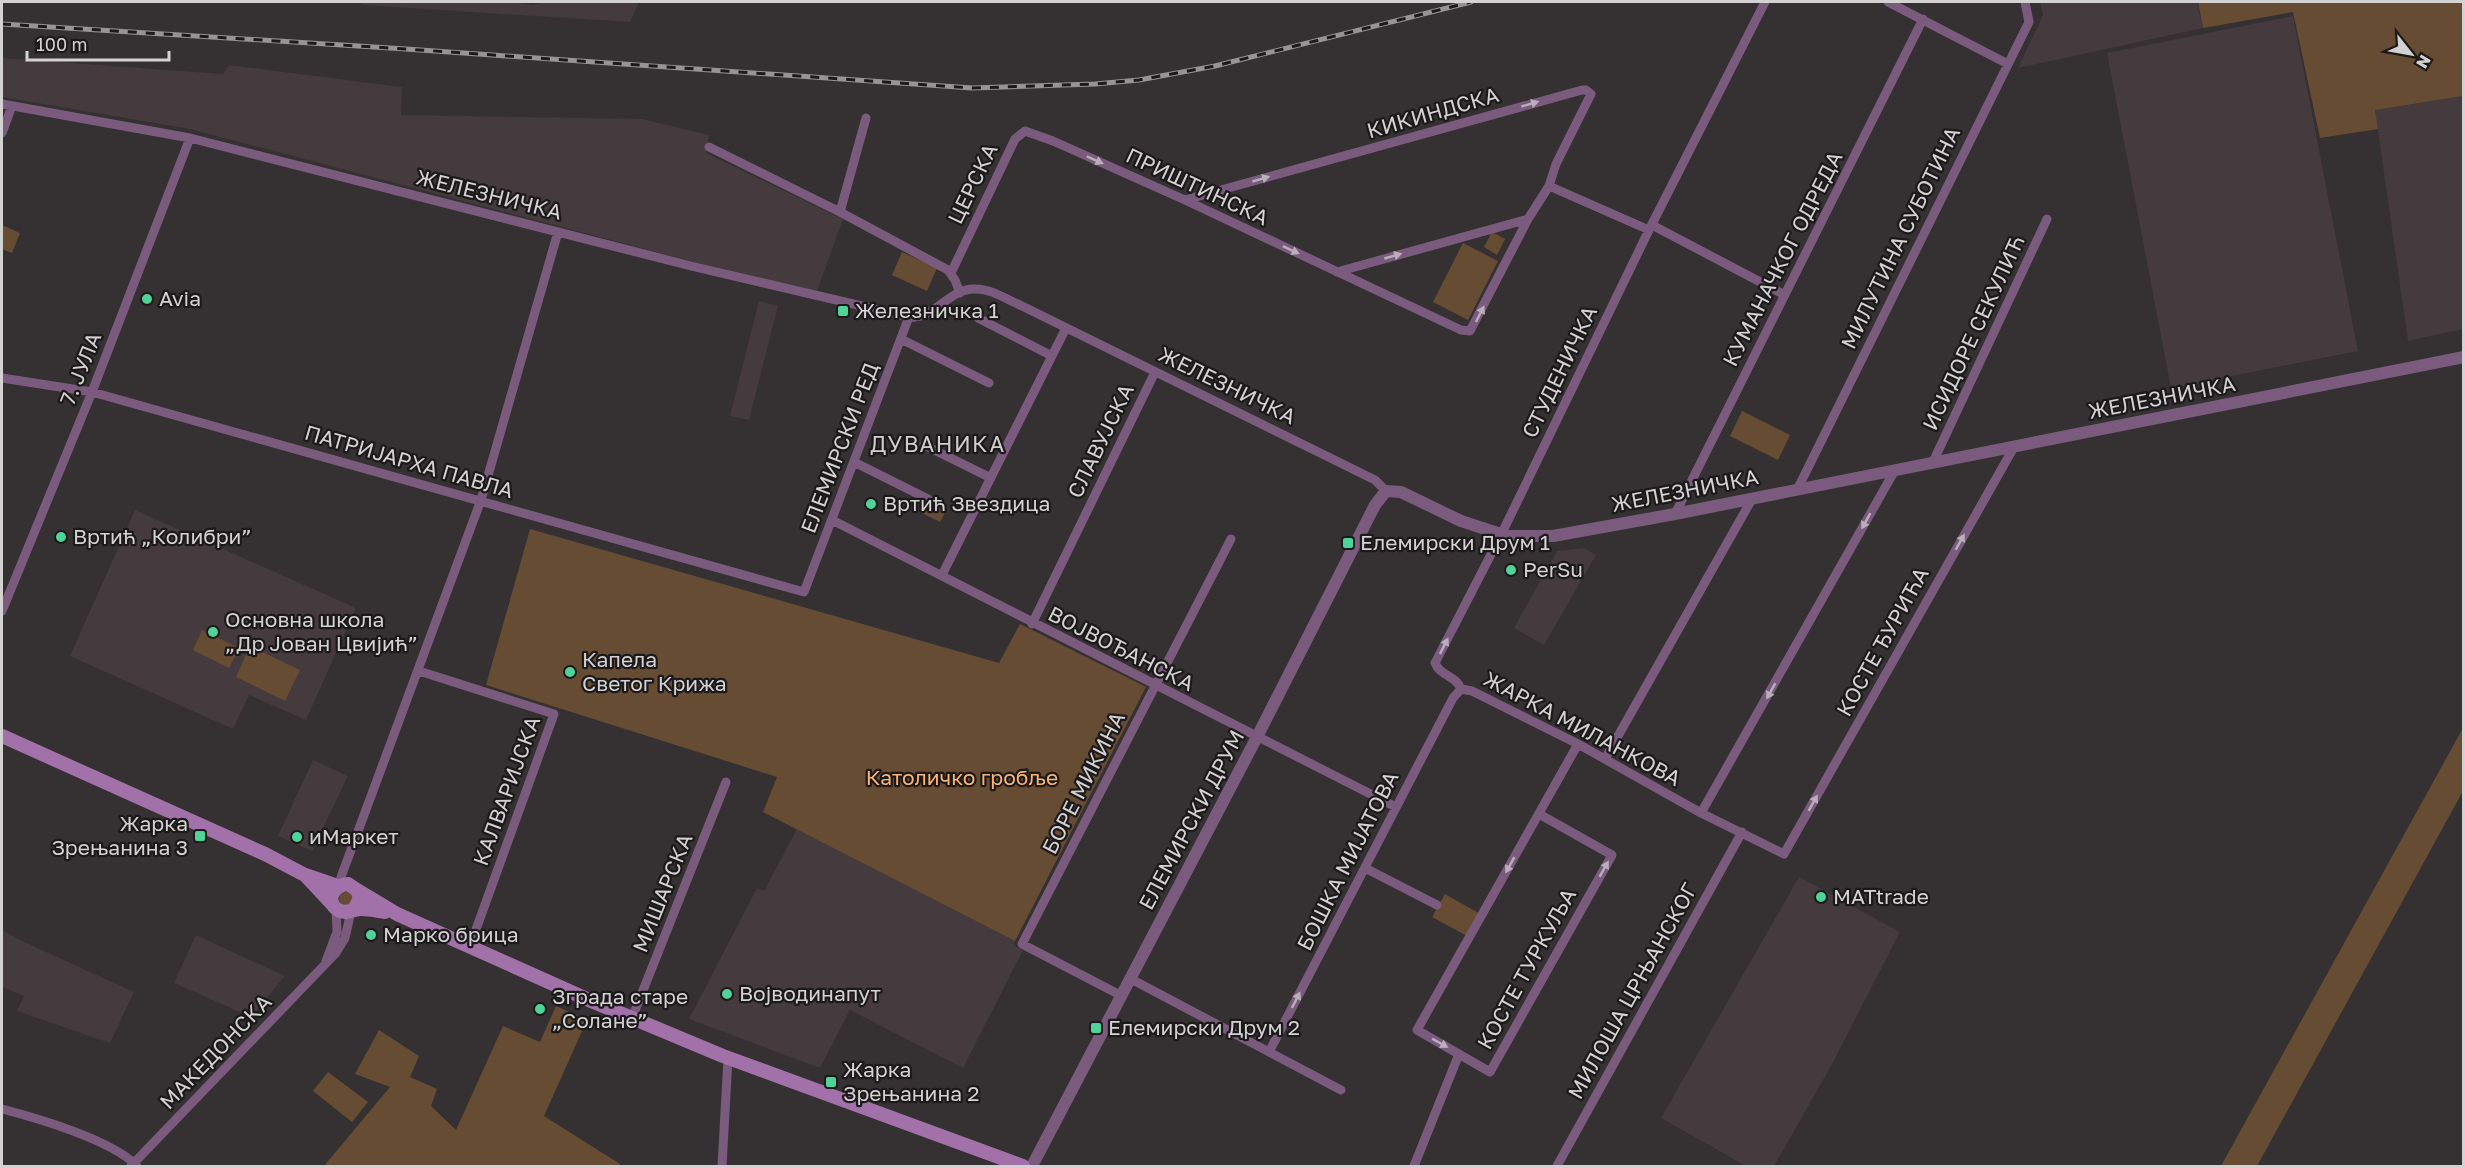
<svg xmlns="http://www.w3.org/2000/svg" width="2465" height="1168" font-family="'Golos Text',sans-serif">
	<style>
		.built { fill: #453a3d }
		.green { fill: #674c34 }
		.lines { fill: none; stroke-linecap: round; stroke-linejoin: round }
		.minor { stroke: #7a5b7e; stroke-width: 9 }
		.tertiary { stroke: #7a5b7e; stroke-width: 12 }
		.secondary { stroke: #a271a9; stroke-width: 14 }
		.rail-casing { stroke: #989496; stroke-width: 5 }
		.rail { stroke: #1b191a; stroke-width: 3; stroke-dasharray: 9; stroke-linecap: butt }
		.oneway { fill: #b9aeb9 }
		.poi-dot { fill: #4fd399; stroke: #1b191a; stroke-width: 2 }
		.labels { text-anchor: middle; stroke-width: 4.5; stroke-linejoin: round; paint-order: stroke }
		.street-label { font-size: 21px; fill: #d4d1d2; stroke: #1b191a }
		.poi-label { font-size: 21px; fill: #d4d1d2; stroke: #1b191a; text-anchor: start }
		.park-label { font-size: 21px; fill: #fbb375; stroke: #1b191a }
		.neighbourhood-label { font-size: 22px; letter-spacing: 1.5px; fill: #d2ccce; stroke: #1b191a }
	</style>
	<rect width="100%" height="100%" fill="#353032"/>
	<path class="built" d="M 362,2 L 511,2 L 533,5 L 544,2 L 639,2 L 630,22 L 362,5 Z
		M 2040,2 L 2197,2 L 2203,28 L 2018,68 L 2043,15 Z
		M 2293,16 L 2358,351 L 2171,388 L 2107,53 Z
		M 2,58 L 223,74 L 229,65 L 402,87 L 401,115 L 642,119 L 709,135 L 706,153 L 843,219 L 816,294 L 190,129 L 2,97 Z
		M 2463,96 L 2463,329 L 2408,341 L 2375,110 Z
		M 759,301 L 778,306 L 749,420 L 730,416 Z
		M 135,510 L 356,608 L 306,720 L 249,695 L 233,729 L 70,656 Z
		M 1583,548 L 1596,555 L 1544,645 L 1514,628 L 1557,551 Z
		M 313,760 L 348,776 L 312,851 L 278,836 Z
		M 797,829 L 1015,941 L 1013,945 L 1023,950 L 963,1068 L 850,1010 L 820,1068 L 689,1019 L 757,888 L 764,891 Z
		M 1799,877 L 1900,932 L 1831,1066 L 1774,1166 L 1746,1166 L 1661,1118 Z
		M 2,930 L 22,941 L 134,992 L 110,1043 L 17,1011 L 24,996 L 2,987 Z
		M 196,935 L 285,976 L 251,1017 L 174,983 Z"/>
	<path class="green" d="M 2198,2 L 2463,2 L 2463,96 L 2375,110 L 2378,129 L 2320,138 L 2293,12 L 2203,28 Z
		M 2,225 L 20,233 L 12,253 L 2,249 Z
		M 1492,232 L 1505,239 L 1497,255 L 1484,247 Z
		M 1463,243 L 1498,261 L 1468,320 L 1433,302 Z
		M 902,252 L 937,268 L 927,291 L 892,275 Z
		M 1742,411 L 1790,435 L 1778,460 L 1730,436 Z
		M 925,500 L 946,511 L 940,522 L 920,512 Z
		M 530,529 L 999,663 L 1020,624 L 1146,687 L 1015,941 L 763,812 L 777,777 L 486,685 Z
		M 202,630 L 239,648 L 229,668 L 193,650 Z
		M 250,646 L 300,670 L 285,701 L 236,677 Z
		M 2463,728 L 2463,791 L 2257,1166 L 2221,1166 Z
		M339 899a7 7 0 1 1 14 0a7 7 0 1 1-14 0Z
		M 1445,894 L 1482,915 L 1469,937 L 1432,917 Z
		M 556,1006 L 587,1020 L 544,1116 L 620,1164 L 619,1166 L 324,1166 L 390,1087 L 355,1074 L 379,1030 L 419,1056 L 410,1077 L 437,1089 L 431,1106 L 456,1130 L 503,1026 L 540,1042 Z
		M 328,1072 L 368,1102 L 352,1122 L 313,1091 Z"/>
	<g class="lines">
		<path class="minor" d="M 1888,2 L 2008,64
			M 2,104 L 190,138 L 691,266 L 909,317 C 934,320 950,287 976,289 C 991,289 1006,299 1020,305 L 1375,480 L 1386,491
			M 2,133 L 12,106
			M 709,147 L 840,212 L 948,270 L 955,280 L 960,293
			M 1549,186 L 1649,230
			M 840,212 L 866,118
			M 1652,225 L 1785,295
			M 1337,272 L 1528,219
			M 951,273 L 1015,139 L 1025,131 L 1053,141 L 1185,200 L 1461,330 L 1470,331 L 1528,219 L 1549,186 L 1556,164 L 1591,94 L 1586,90 L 1582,90 L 1185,200
			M 978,318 L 1052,356
			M 901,339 L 989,383
			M 2,378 L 92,392 L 804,592 L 909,317
			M 924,445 L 991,478
			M 854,462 L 928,499
			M 1933,462 L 2047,219
			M 1797,490 L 2029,22 L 2025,2
			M 1675,514 L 1923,19
			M 832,520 L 1396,807
			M 942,575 L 1066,328
			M 2,611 L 92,392 L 190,138
			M 1032,624 L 1155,372
			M 419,671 L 554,714 L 470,946
			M 1461,689 L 1472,691 L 1578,744 L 1701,813 L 1784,854 L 2014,447
			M 1461,689 C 1457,676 1440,676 1435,663 L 1501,535 L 1649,230 L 1765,2
			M 1605,759 L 1752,499
			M 1701,813 L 1895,470
			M 1539,814 L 1612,855 L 1490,1072 L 1417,1030 L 1578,744
			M 1365,868 L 1437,905
			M 340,885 L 341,877 L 481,500 L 558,232
			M 326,961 L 337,932 L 336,909
			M 1131,979 L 1341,1090
			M 1122,996 L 1022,944 L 1231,539
			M 632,1018 L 726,782
			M 1269,1052 L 1453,698 L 1461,689
			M 2,1109 C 37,1118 112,1140 137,1166
			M 131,1166 L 335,954 L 345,938 L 351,911
			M 722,1166 L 728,1058
			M 1414,1166 L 1459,1054
			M 1557,1166 L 1742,832"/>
		<path class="tertiary" d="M 1032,1166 L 1257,737 L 1375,505 L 1386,491 L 1401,492 L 1461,521 L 1507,536 L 1553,536 L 1675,514 L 2464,357"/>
		<path class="secondary" d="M 2,736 L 265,854 L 303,874 L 338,886
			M 305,875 L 332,904
			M 357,890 L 397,914 L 589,1000 L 723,1056 L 1023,1166
			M 354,910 L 360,898 L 357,890 L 348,884 C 334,885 324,901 338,910 C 346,915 353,909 361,909 C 369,909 378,911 385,912"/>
		<g class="rail-casing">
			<path id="rail" d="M 2,24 L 406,49 L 972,88 L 1095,84 L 1139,80 L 1215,66 L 1471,2"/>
		</g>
		<use href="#rail" class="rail"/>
	</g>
	<defs><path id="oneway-solid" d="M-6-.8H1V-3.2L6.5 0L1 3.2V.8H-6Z" transform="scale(1.5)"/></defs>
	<g class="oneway">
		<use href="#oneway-solid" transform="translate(1530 104) rotate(-16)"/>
		<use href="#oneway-solid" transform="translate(1095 160) rotate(24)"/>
		<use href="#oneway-solid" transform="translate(1261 179) rotate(-16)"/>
		<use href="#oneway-solid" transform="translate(1291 250) rotate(25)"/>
		<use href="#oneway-solid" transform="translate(1393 256) rotate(-16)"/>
		<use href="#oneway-solid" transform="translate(1480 314) rotate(-63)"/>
		<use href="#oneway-solid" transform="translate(1866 521) rotate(119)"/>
		<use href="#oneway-solid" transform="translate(1960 542) rotate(-61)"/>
		<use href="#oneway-solid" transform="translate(1444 646) rotate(-63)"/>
		<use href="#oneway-solid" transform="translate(1771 691) rotate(119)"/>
		<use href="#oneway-solid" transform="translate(1813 803) rotate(-61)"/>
		<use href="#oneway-solid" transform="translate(1510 865) rotate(119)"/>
		<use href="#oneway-solid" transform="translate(1604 869) rotate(-61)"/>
		<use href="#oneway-solid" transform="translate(1296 1000) rotate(-63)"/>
		<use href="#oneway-solid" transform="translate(1440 1043) rotate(29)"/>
	</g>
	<g class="poi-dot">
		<circle cx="147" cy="299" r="6"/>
		<rect x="837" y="305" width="12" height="12" rx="3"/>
		<circle cx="871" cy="504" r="6"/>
		<circle cx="61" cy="537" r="6"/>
		<rect x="1342" y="537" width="12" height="12" rx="3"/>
		<circle cx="1511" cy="570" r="6"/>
		<circle cx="213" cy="632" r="6"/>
		<circle cx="570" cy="672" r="6"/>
		<rect x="194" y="830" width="12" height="12" rx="3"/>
		<circle cx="297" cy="837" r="6"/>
		<circle cx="1821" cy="897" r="6"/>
		<circle cx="371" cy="935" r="6"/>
		<circle cx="727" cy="994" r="6"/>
		<circle cx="540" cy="1009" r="6"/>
		<rect x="1090" y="1022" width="12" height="12" rx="3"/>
		<rect x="825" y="1076" width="12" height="12" rx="3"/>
	</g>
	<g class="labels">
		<g class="street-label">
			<text transform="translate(1433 113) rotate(-16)" y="7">КИКИНДСКА</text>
			<text transform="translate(973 184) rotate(-64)" y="7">ЦЕРСКА</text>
			<text transform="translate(1197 187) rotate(25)" y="7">ПРИШТИНСКА</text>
			<text transform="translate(489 195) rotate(14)" y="7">ЖЕЛЕЗНИЧКА</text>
			<text transform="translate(1901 238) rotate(-64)" y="7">МИЛУТИНА СУБОТИНА</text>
			<text transform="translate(1783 259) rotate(-63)" y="7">КУМАНАЧКОГ ОДРЕДА</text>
			<text transform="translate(1974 333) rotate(-65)" y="7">ИСИДОРЕ СЕКУЛИЋ</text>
			<text transform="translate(81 369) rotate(-68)" y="7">7. ЈУЛА</text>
			<text transform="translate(1560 372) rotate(-64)" y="7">СТУДЕНИЧКА</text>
			<text transform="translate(1227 386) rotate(26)" y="7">ЖЕЛЕЗНИЧКА</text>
			<text transform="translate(2162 398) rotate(-11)" y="7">ЖЕЛЕЗНИЧКА</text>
			<text transform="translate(1101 441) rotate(-64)" y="7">СЛАВУЈСКА</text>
			<text transform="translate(840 448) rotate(-69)" y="7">ЕЛЕМИРСКИ РЕД</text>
			<text transform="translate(409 462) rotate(16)" y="7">ПАТРИЈАРХА ПАВЛА</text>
			<text transform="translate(1685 491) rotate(-11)" y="7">ЖЕЛЕЗНИЧКА</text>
			<text transform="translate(1883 642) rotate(-61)" y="7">КОСТЕ ЂУРИЋА</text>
			<text transform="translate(1121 649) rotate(27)" y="7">ВОЈВОЂАНСКА</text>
			<text transform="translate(1582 729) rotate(28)" y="7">ЖАРКА МИЛАНКОВА</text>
			<text transform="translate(1084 783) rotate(-63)" y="7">БОРЕ МИКИНА</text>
			<text transform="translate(507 791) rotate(-70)" y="7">КАЛВАРИЈСКА</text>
			<text transform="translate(1192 820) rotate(-62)" y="7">ЕЛЕМИРСКИ ДРУМ</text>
			<text transform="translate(1348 861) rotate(-63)" y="7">БОШКА МИЈАТОВА</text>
			<text transform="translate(663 893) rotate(-68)" y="7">МИШАРСКА</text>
			<text transform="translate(1527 969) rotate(-61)" y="7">КОСТЕ ТУРКУЉА</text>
			<text transform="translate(1633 991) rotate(-61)" y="7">МИЛОША ЦРЊАНСКОГ</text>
			<text transform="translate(216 1052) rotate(-46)" y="7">МАКЕДОНСКА</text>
		</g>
		<g class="poi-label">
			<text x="159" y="306">Avia</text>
			<text x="855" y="318">Железничка 1</text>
			<text x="883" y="511">Вртић Звездица</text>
			<text x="73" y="544">Вртић „Колибри”</text>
			<text x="1360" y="550">Елемирски Друм 1</text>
			<text x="1523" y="577">PerSu</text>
			<text x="225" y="627">Основна школа<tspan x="225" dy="24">„Др Јован Цвијић”</tspan></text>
			<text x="582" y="667">Капела<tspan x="582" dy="24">Светог Крижа</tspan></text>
			<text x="188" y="831" text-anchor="end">Жарка<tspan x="188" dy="24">Зрењанина 3</tspan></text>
			<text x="309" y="844">иМаркет</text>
			<text x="1833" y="904">MATtrade</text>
			<text x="383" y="942">Марко брица</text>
			<text x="739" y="1001">Војводинапут</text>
			<text x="552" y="1004">Зграда старе<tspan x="552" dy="24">„Солане”</tspan></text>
			<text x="1108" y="1035">Елемирски Друм 2</text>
			<text x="843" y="1077">Жарка<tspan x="843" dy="24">Зрењанина 2</tspan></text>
		</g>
		<g class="park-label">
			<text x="962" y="785">Католичко гробље</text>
		</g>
		<g class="neighbourhood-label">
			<text x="938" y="452">ДУВАНИКА</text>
		</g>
	</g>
	<rect width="2465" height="1168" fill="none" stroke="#d4d1d2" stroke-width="6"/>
	<g transform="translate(2411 54) rotate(121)" stroke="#1b191a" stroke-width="4.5" paint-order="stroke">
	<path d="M0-4.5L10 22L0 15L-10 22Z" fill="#d4d1d2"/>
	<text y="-9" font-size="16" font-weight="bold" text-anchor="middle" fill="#d4d1d2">N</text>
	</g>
	<path d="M27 51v9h142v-9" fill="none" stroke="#d4d1d2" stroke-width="3"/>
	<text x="36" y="51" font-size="18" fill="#d4d1d2" stroke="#1b191a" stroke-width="4.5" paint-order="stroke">100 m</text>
</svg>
